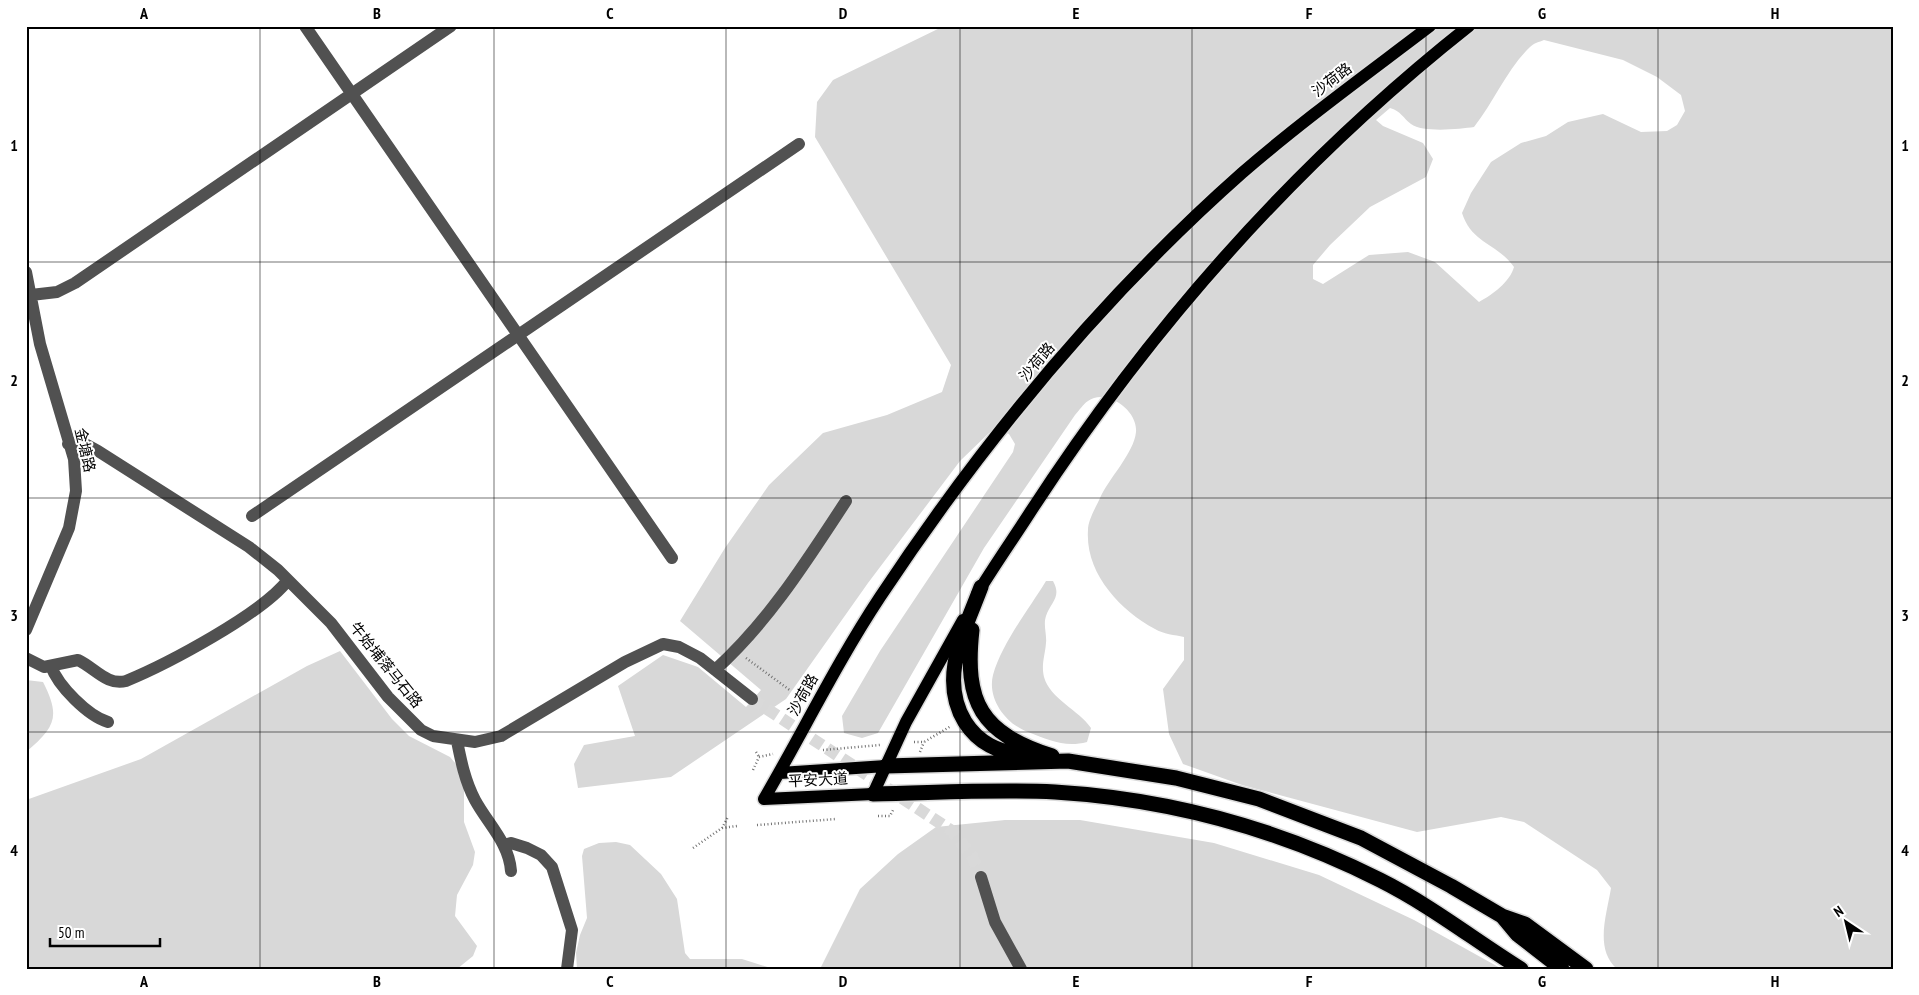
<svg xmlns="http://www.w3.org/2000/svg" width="1919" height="995" font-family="'PT Sans Narrow','Noto Sans SC',sans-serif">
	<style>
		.green { fill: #d8d8d8; fill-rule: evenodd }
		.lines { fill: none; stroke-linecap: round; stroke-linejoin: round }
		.minor-tunnel { stroke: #d9d9d9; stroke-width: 12; stroke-dasharray: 12 6; stroke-linecap: butt }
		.major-casing { stroke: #dbdbdb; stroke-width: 15 }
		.highway-casing { stroke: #dbdbdb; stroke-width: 18 }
		.path { stroke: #737373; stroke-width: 2.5; stroke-dasharray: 1 2.5; stroke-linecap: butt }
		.minor { stroke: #515151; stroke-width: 12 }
		.major { stroke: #000; stroke-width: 12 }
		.highway { stroke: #000; stroke-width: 15 }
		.grid { fill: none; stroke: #000; stroke-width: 1; stroke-opacity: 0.55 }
		.labels { text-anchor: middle; stroke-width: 4; stroke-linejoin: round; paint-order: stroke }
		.street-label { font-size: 15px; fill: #000; stroke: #fff }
		.neatline { fill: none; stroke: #000; stroke-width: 2 }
		.grid-label { font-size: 16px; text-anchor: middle; font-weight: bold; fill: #000 }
	</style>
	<rect width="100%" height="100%" fill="#fff"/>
	<path class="green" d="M 944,26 L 1893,26 L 1893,969 L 1617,969 C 1594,949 1607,914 1611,888 L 1597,870 L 1524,822 L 1501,817 L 1417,832 L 1242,785 L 1183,764 L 1169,734 L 1163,689 L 1184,660 L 1184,637 C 1175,635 1163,634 1155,629 C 1120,610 1085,573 1088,530 C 1088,520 1096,507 1100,498 C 1109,478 1134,453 1136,432 C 1138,410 1106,388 1088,401 C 1083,404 1079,411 1075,415 L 984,548 L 878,733 L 862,738 L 844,733 L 842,716 L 880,651 L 1013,452 L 1015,444 L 1009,434 L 998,429 L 989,433 L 960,461 L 868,583 L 786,699 L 671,777 L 578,788 L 574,764 L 584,745 L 635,736 L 618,686 L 663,655 L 698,667 L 746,707 L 761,690 L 680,621 L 725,548 L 769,485 L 823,433 L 887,415 L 942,392 L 951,365 L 815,137 L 817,102 L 833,80 ZM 1544,40 L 1623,60 L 1657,77 L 1681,95 L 1685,111 L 1677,125 L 1667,131 L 1641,132 L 1603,114 L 1568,122 L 1546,136 L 1521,143 L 1491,162 L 1471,193 L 1462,213 C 1472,244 1497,243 1514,267 C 1510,282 1492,295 1479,302 L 1435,262 L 1408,252 L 1369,255 L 1323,284 L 1313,279 L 1313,265 L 1330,245 L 1370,207 L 1426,177 L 1433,159 L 1423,143 L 1383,126 L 1376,120 L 1390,108 C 1401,111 1403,118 1411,124 C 1423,133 1460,129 1474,127 C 1494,102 1507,69 1530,47 C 1534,43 1539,42 1544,40 Z
		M 1046,581 L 1053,581 C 1062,597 1051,602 1046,616 C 1043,625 1047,635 1046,643 C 1045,656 1041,664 1044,677 C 1050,699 1079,710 1091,728 L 1087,742 C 1065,748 1049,740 1028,732 C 1006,724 987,699 993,675 C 1002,643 1029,609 1046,581 Z
		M 340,651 L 392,719 L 409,736 L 450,757 L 461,770 L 464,785 L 464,822 L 475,852 L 473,865 L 457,895 L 455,916 L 477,946 L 473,956 L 457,969 L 26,969 L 26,800 L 141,759 L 307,666 Z
		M 26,680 L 43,682 C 61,717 55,727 26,752 Z
		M 1005,820 L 1080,820 L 1214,843 L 1319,875 L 1414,920 L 1502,969 L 820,969 L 860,889 L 898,854 L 936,827 Z
		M 616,842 L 630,845 L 661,874 L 677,899 L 685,953 L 690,959 L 742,959 L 774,969 L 577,969 L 576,953 L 580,935 L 587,918 L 582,856 L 584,849 L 599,843 Z"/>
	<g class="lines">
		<path class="minor-tunnel" d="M 752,699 L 952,831 L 972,856 L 981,877"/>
		<g class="major-casing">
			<path id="major" d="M 977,594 C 994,566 1013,539 1031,511 C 1150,328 1297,162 1469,26
				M 780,773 L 886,766
				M 764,799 L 873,794 L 906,722 L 963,620
				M 764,799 C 803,732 837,662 880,597 C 982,443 1103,296 1242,173 C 1302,121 1367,74 1430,26"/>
		</g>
		<g class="highway-casing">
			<path id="highway" d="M 981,587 C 965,630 938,678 965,722 C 979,744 998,751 1022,756
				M 972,630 C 964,703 981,733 1052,756
				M 886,766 L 1068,761 L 1176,778 L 1259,799 L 1361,838 L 1451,886 L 1502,916 L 1525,924 L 1586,969
				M 873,794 C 934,793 994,789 1055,792 C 1168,799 1279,829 1380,880 C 1430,905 1473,939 1521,969
				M 1502,916 L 1517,934 L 1562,969"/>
		</g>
		<path class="path" d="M 746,658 L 791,691
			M 914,742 L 924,742 L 951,726
			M 823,750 L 880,745
			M 756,752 L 759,757
			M 920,752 L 924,742
			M 759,757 L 773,754
			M 753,770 L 759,757
			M 878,816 L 890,816 L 894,808
			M 757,825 L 836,819
			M 722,828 L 737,826
			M 693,848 L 722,828 L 728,817"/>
		<path class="minor" d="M 305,26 L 672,558
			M 26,272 L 40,344 L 74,459 L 76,491 L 69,528 L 26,630
			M 31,295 L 57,292 L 75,283 L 451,26
			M 68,444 L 87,445 L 98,451 L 249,547 L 278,570 L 331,623 L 388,697 L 421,730 L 433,736 L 475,742 L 501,736 L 625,662 L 663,644 L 679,647 L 700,658 L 752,699
			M 252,516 L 799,144
			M 26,658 L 44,667 L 78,660 C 95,668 107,686 126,681 C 167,664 262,614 288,580
			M 51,666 C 58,686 88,716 108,722
			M 715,670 C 769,621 806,562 846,501
			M 457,741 C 461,761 465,781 475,800 C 488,824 509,843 511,871
			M 504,845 L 511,843 L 527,848 L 541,855 L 552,867 L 572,930 L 567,969
			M 981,877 L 995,922 L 1021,969"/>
		<use href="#major" class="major"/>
		<use href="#highway" class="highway"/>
	</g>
	<path class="grid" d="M 260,26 L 260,969M 494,26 L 494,969M 726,26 L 726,969M 960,26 L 960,969M 1192,26 L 1192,969M 1426,26 L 1426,969M 1658,26 L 1658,969M 26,262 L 1893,262M 26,498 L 1893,498M 26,732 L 1893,732"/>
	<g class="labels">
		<g class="street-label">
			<text transform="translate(1332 80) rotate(-37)" y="5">沙荷路</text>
			<text transform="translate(1037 362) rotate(-50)" y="5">沙荷路</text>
			<text transform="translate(85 450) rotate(77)" y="5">金塘路</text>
			<text transform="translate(386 665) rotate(51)" y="5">牛始埔落马石路</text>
			<text transform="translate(803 695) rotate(-61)" y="5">沙荷路</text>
			<text transform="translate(818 780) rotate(-3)" y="5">平安大道</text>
		</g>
	</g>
	<rect width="1919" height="995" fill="none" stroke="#ffffff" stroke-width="55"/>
	<g transform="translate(1846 922) rotate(325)" stroke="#ffffff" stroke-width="4" paint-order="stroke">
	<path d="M0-4L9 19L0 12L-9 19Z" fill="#000000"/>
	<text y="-8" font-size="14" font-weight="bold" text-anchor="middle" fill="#000000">N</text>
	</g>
	<path d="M50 938v8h110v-8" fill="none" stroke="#000000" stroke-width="2.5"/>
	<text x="58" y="938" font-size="15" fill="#000000" stroke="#ffffff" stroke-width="4" paint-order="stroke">50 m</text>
	<rect x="28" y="28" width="1864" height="940" class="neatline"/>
	<g class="grid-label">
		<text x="144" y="19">A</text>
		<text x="377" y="19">B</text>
		<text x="610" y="19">C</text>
		<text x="843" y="19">D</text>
		<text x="1076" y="19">E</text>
		<text x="1309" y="19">F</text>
		<text x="1542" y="19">G</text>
		<text x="1775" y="19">H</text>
		<text x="14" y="151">1</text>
		<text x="1905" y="151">1</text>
		<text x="14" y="386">2</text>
		<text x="1905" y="386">2</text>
		<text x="14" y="621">3</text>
		<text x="1905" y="621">3</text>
		<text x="14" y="856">4</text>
		<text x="1905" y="856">4</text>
		<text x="144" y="987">A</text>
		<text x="377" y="987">B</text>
		<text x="610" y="987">C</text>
		<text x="843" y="987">D</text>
		<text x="1076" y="987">E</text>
		<text x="1309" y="987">F</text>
		<text x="1542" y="987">G</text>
		<text x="1775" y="987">H</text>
	</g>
</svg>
